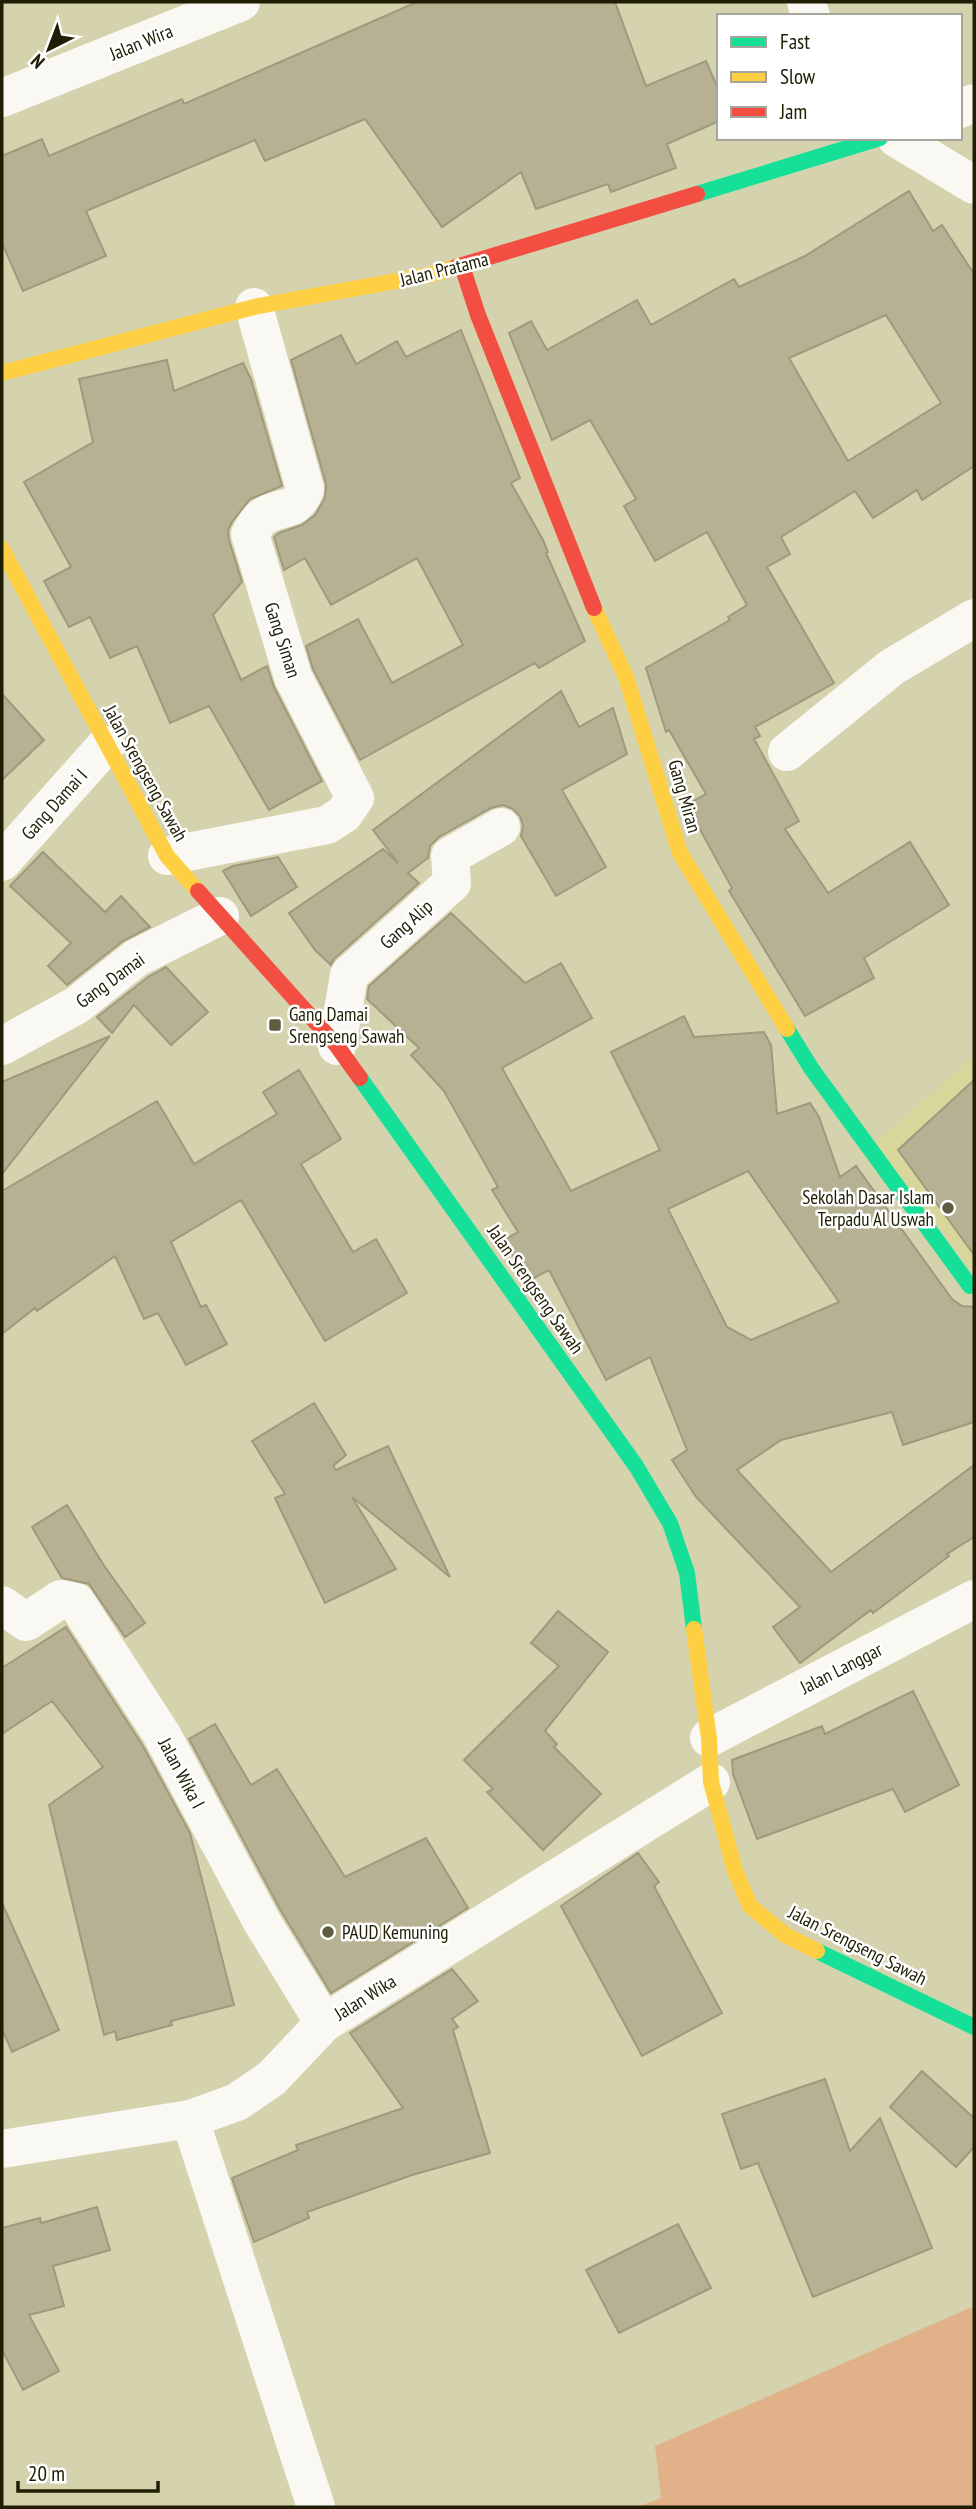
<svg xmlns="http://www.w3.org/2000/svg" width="976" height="2509" font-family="'PT Sans Narrow',sans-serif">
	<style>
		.built { fill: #d9d69c }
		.green { fill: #e1b189 }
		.building { fill: #b7b194; stroke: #9f997d; stroke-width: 2; fill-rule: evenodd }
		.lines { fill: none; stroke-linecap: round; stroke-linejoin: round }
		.street { stroke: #f9f8f3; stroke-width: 38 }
		.fast { stroke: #16e098; stroke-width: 16 }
		.slow { stroke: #ffcf43; stroke-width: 16 }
		.jam { stroke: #f24e42; stroke-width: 16 }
		.poi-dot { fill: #5f5d3f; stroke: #fff; stroke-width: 2.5 }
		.labels { text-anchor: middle; stroke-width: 5; stroke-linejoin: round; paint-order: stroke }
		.street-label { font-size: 19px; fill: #1f1d03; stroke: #fff }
		.poi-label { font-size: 19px; fill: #1f1d03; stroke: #fff; text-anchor: start }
	</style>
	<rect width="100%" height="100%" fill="#d5d3ae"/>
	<path class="built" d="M 974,1056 L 974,1272 L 874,1144 Z"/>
	<path class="green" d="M 974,2306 L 974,2507 L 637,2507 L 661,2498 L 655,2446 Z"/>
	<path class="building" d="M 417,2 L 615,2 L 646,86 L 706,61 L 719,91 L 719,121 L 667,144 L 676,168 L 611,192 L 608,184 L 536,209 L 521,172 L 442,227 L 365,119 L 265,161 L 255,140 L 86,211 L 106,256 L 23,291 L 2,243 L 2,156 L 42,139 L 49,156 L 182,99 L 184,104 Z
		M 909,191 L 933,231 L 942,225 L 974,274 L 974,466 L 922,500 L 917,490 L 873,518 L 855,491 L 781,537 L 790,554 L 767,567 L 834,683 L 755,727 L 760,736 L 754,739 L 799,821 L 785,829 L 828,893 L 910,842 L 949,905 L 864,958 L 874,978 L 805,1016 L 729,891 L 732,888 L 690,811 L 688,804 L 706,794 L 669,730 L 666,732 L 646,668 L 730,620 L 728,617 L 747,605 L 707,532 L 655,561 L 624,506 L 636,499 L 590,420 L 552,440 L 509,333 L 531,321 L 547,350 L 637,300 L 651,325 L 734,279 L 739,287 L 805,256 ZM 886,315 L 941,403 L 848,461 L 789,358 Z
		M 461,330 L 520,478 L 511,483 L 543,540 L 548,552 L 546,553 L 585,641 L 539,668 L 535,663 L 360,760 L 313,669 L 306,646 L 358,619 L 392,683 L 463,645 L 417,558 L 331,605 L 305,558 L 284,570 L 274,537 L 279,533 L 302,525 L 315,515 L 325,498 L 326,484 L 291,360 L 341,335 L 356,364 L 397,341 L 406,357 Z
		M 167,360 L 174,391 L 243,363 L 251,379 L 282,486 L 250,499 L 232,522 L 228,530 L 229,540 L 242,582 L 213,615 L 241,680 L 267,666 L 274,687 L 322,781 L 269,810 L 209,706 L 170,723 L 137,646 L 110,658 L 90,617 L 69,627 L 44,581 L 71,567 L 24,482 L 93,442 L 79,379 Z
		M 561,691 L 579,727 L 613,708 L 627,754 L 562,790 L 606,867 L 556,896 L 521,836 L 523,826 L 520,816 L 513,809 L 503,805 L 491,808 L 439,837 L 430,846 L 428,858 L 408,873 L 419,883 L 334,959 L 331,965 L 315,950 L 289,913 L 383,849 L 398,863 L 373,830 Z
		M 2,694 L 44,740 L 2,780 Z
		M 43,852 L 105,912 L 121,896 L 150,927 L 123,941 L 67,985 L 48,966 L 71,943 L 10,886 Z
		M 278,857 L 297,887 L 251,916 L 223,871 L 233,866 Z
		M 451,913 L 525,983 L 561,963 L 592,1018 L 502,1068 L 571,1191 L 660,1150 L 611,1052 L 684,1016 L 694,1037 L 764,1032 L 771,1045 L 777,1114 L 810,1103 L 819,1117 L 840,1177 L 856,1166 L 952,1299 L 962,1306 L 974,1307 L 974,1422 L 903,1445 L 892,1412 L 781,1440 L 737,1470 L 831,1572 L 974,1465 L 974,1537 L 947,1554 L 949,1556 L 873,1613 L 871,1610 L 800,1663 L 773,1627 L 800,1607 L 696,1497 L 672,1460 L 687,1450 L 650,1357 L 606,1380 L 549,1270 L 530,1280 L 509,1250 L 504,1240 L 518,1232 L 492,1190 L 498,1187 L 444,1091 L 411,1055 L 419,1048 L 367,999 L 369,986 ZM 748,1171 L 839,1302 L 751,1340 L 727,1327 L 668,1209 Z
		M 166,967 L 208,1012 L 171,1045 L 134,1005 L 112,1033 L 97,1017 L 148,977 Z
		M 110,1036 L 2,1174 L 2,1082 Z
		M 299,1070 L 341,1139 L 301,1164 L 353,1252 L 376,1239 L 407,1293 L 325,1341 L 241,1200 L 171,1242 L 201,1307 L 206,1305 L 227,1344 L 186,1365 L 158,1313 L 144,1319 L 115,1256 L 37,1311 L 35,1308 L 2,1334 L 2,1191 L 157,1101 L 194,1164 L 277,1114 L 263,1092 Z
		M 974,1080 L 974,1255 L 898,1150 Z
		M 314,1403 L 346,1455 L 333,1466 L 336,1470 L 388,1446 L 450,1577 L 352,1497 L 396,1569 L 325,1603 L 275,1498 L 285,1494 L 252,1441 Z
		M 67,1505 L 103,1564 L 145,1623 L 125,1637 L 89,1584 L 62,1578 L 32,1527 Z
		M 558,1611 L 608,1652 L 545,1731 L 557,1744 L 554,1747 L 601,1794 L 543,1850 L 487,1792 L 493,1789 L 464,1760 L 559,1666 L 531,1643 Z
		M 66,1627 L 143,1746 L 190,1833 L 234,2005 L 171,2021 L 172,2025 L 117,2040 L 115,2031 L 104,2035 L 49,1805 L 103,1767 L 52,1701 L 2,1734 L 2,1668 Z
		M 913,1691 L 959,1785 L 905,1812 L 893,1789 L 757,1839 L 733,1774 L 732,1760 L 822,1726 L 825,1734 Z
		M 215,1724 L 251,1785 L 277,1769 L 345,1877 L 426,1838 L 468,1908 L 331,1993 L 281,1911 L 189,1739 Z
		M 638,1853 L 659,1882 L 654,1886 L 722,2013 L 642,2056 L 561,1906 Z
		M 2,1903 L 59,2030 L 12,2052 L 2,2029 Z
		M 452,1969 L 478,2001 L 452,2019 L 458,2027 L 453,2030 L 490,2153 L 412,2175 L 307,2212 L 309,2218 L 254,2242 L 232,2178 L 298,2150 L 296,2145 L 403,2108 L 350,2033 Z
		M 922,2071 L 974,2118 L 974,2147 L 956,2167 L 890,2107 Z
		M 825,2079 L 850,2151 L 880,2118 L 932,2248 L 813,2297 L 758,2163 L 741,2169 L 722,2114 Z
		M 97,2207 L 110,2250 L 53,2266 L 64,2306 L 29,2315 L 59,2371 L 23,2390 L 2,2350 L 2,2228 L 40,2218 L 41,2223 Z
		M 678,2224 L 711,2288 L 619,2333 L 586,2270 Z"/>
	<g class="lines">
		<path class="street" d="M 806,2 L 811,16
			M 2,98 L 241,2
			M 960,109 L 974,103
			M 896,138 L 974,185
			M 787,752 L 892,667 L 974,618
			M 167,856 L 327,825 L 344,814 L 355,798 L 293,677 L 250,534 C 254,528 258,519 264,516 C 282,505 297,513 305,489 L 254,307
			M 2,862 L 106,745
			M 2,1046 L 77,1005 L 136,958 L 220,916
			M 337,1046 L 349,975 L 452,883 L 450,856 L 501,827
			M 2,1605 L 26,1622 L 61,1599 L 76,1602 L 162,1735 L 262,1922 L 324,2023
			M 709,1738 L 974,1599
			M 190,2119 L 316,2507
			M 2,2149 L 190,2119 L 237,2102 L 272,2078 L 324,2023 L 711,1782"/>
		<path class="fast" d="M 697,194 L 880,138
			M 787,1029 L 811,1068 L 970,1286
			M 360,1078 L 636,1466 L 670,1523 L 687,1573 L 694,1629
			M 817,1951 L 974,2027"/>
		<path class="slow" d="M 2,373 L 254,307 L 429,275 L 456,267
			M 2,549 L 167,856 L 198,891
			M 594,608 L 626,677 L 680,853 L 787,1029
			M 694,1629 L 709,1738 L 711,1782 L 735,1871 L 750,1906 L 785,1935 L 817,1951"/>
		<path class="jam" d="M 462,266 L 478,315 L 594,608
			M 456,267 L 697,194
			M 198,891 L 337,1046 L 360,1078"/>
	</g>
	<g class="poi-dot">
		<rect x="268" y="1018" width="14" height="14" rx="3.5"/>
		<circle cx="948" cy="1208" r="7"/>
		<circle cx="328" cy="1932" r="7"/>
	</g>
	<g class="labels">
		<g class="street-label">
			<text transform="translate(141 42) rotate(-22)" y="7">Jalan Wira</text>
			<text transform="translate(444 269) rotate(-14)" y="7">Jalan Pratama</text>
			<text transform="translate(283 640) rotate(72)" y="7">Gang Siman</text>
			<text transform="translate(146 773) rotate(61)" y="7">Jalan Srengseng Sawah</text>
			<text transform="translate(685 796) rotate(74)" y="7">Gang Miran</text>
			<text transform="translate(54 804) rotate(-48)" y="7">Gang Damai I</text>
			<text transform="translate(406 924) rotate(-42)" y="7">Gang Alip</text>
			<text transform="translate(110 980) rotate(-36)" y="7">Gang Damai</text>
			<text transform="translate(536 1289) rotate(55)" y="7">Jalan Srengseng Sawah</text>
			<text transform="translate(841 1668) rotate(-27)" y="7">Jalan Langgar</text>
			<text transform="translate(182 1773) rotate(62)" y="7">Jalan Wika I</text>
			<text transform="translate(858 1945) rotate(27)" y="7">Jalan Srengseng Sawah</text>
			<text transform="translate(365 1997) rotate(-32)" y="7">Jalan Wika</text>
		</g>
		<g class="poi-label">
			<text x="289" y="1021">Gang Damai<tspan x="289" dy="22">Srengseng Sawah</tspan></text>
			<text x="934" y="1204" text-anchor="end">Sekolah Dasar Islam<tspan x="934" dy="22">Terpadu Al Uswah</tspan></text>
			<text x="342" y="1939">PAUD Kemuning</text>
		</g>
	</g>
	<rect width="976" height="2509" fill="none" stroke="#1f1d03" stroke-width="7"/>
	<rect x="717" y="14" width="245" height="126" fill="#ffffff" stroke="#a5a59a" stroke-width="2"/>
	<rect x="731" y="37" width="35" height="10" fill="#16e098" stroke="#a5a59a" stroke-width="2"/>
	<text x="780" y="49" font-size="21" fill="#1f1d03">Fast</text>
	<rect x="731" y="72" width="35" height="10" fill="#ffcf43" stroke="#a5a59a" stroke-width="2"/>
	<text x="780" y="84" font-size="21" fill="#1f1d03">Slow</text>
	<rect x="731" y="107" width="35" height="10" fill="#f24e42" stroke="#a5a59a" stroke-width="2"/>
	<text x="780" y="119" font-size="21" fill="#1f1d03">Jam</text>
	<g transform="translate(49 49) rotate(222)" stroke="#ffffff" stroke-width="5" paint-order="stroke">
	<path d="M0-5L12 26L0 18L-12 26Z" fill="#1f1d03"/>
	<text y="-10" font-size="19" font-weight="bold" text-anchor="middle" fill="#1f1d03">N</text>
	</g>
	<path d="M18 2481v10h140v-10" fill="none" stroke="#1f1d03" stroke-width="3.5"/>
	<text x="28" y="2481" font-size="21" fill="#1f1d03" stroke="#ffffff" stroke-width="5" paint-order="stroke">20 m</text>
</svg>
